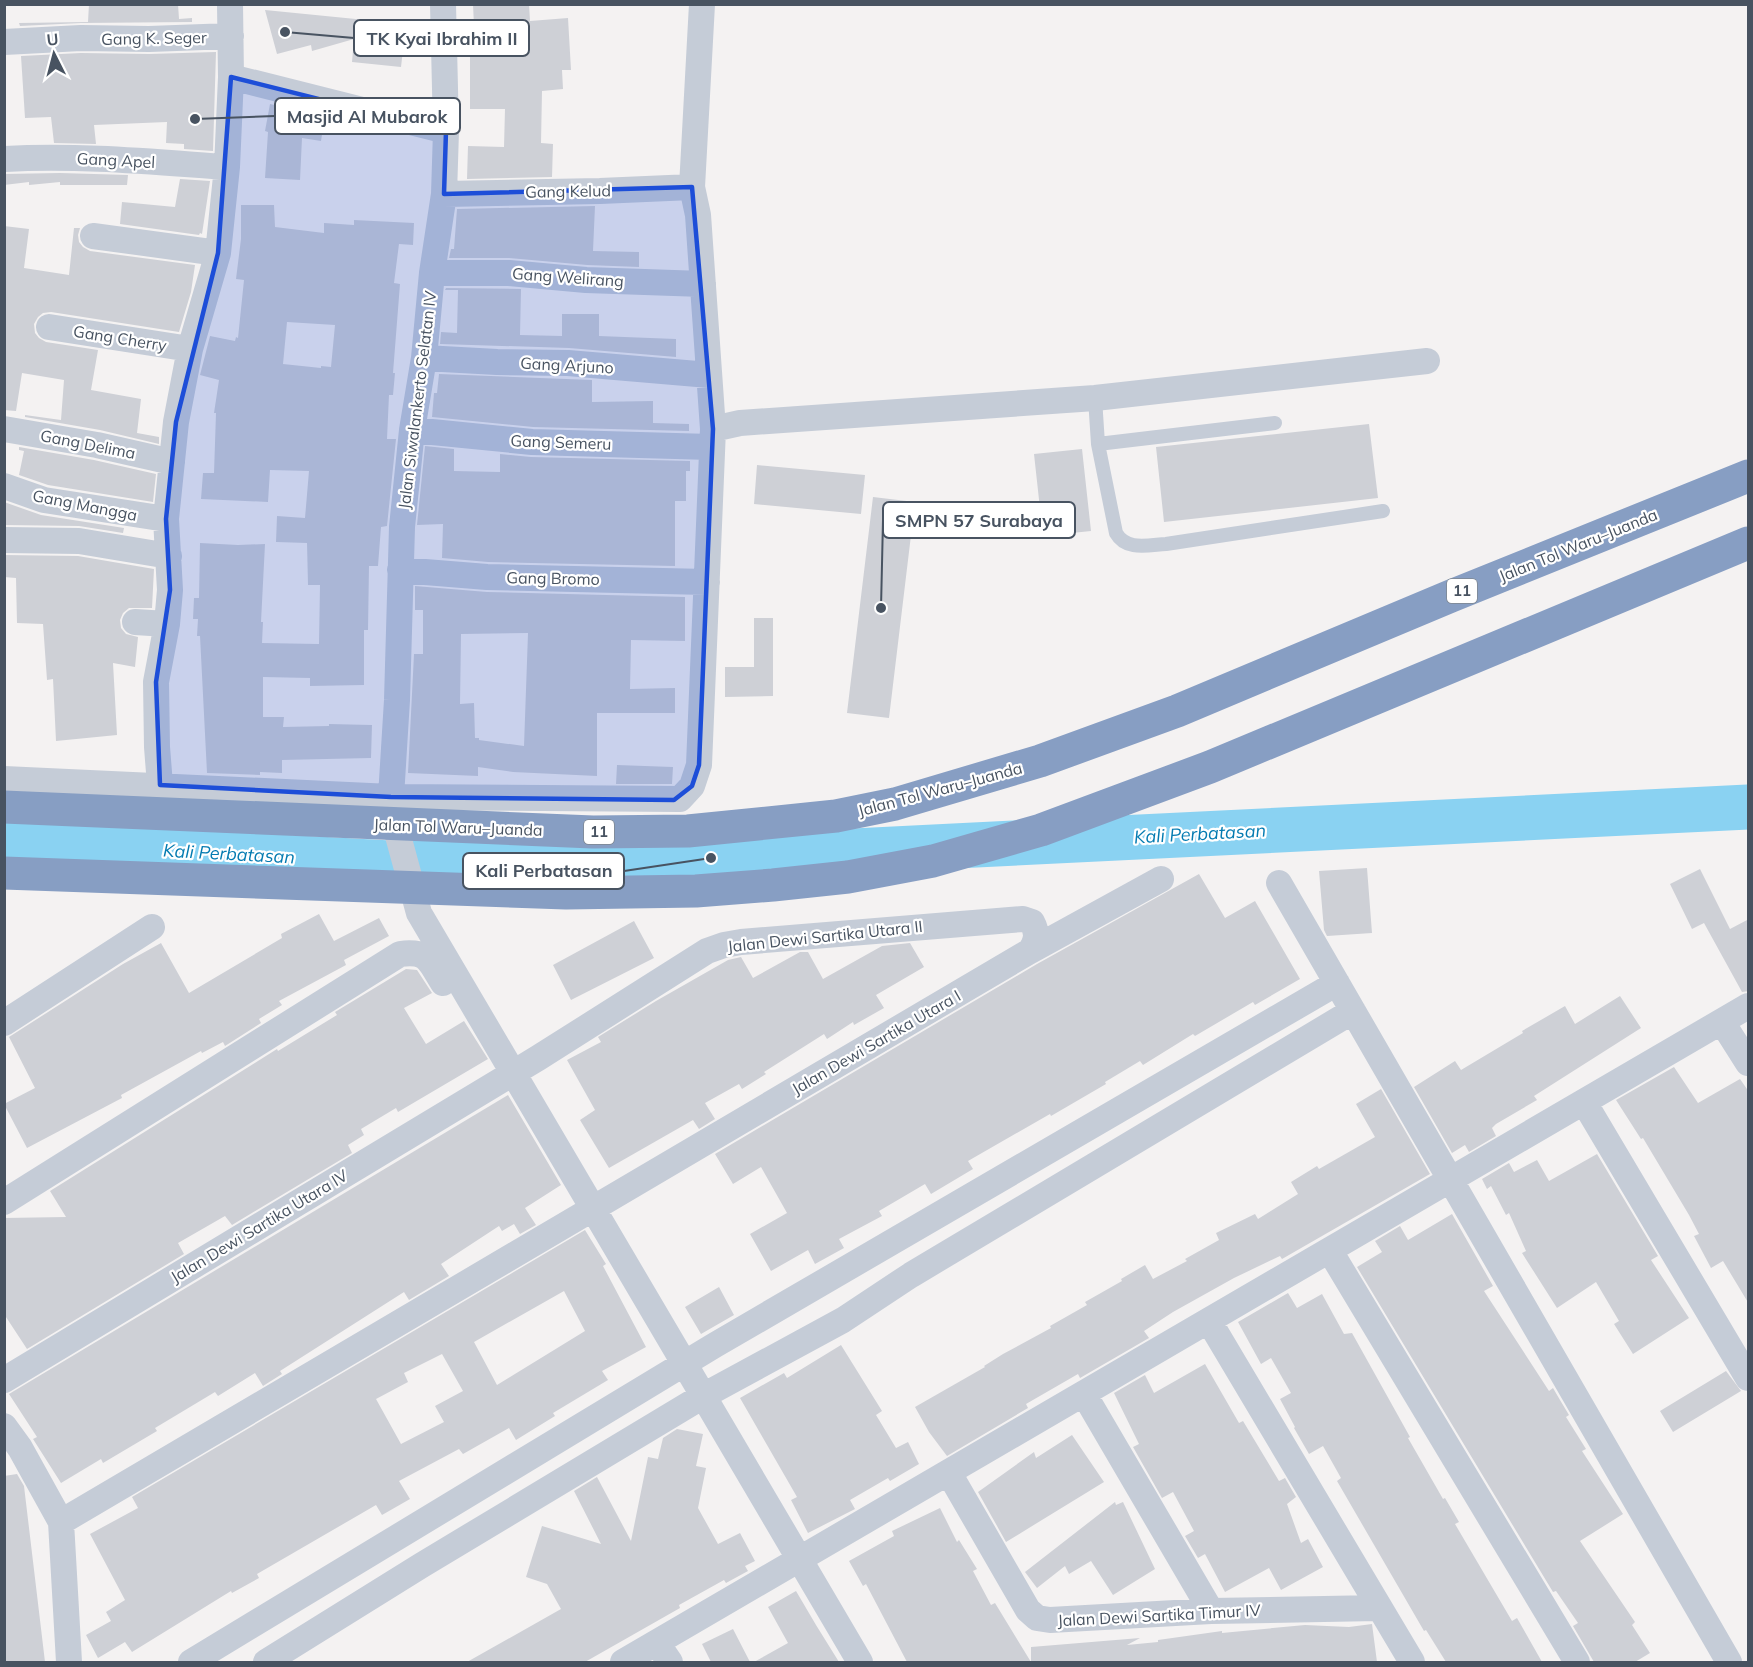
<svg xmlns="http://www.w3.org/2000/svg" width="1753" height="1667" font-family="Mulish,sans-serif">
	<style>
		.lines { fill: none; stroke-linecap: round; stroke-linejoin: round }
		.river { stroke: #8ad2f2; stroke-width: 45 }
		.building { fill: #ced0d6; fill-rule: evenodd }
		.lane { stroke: #c5ccd7; stroke-width: 14 }
		.street { stroke: #c5ccd7; stroke-width: 26 }
		.highway { stroke: #879ec3; stroke-width: 33 }
		.marked { fill: #1d4ed8; fill-opacity: 0.2; stroke: #1d4ed8; stroke-width: 4.5; stroke-linejoin: round }
		.labels { text-anchor: middle; stroke-width: 4.5; stroke-linejoin: round; paint-order: stroke }
		.shield { fill: #fff; stroke: #7f8790; stroke-width: 1.5 }
		.shield-label { font-size: 15px; font-weight: bold; fill: #485361 }
		.street-label { font-size: 16px; fill: #485361; stroke: #fff }
		.water-label { font-size: 18px; font-style: italic; fill: #047bb1; stroke: #fff }
		.leader { fill: none; stroke: #485361; stroke-width: 2 }
		.callout-dot { fill: #485361; stroke: #fff; stroke-width: 2 }
		.callout { fill: #fff; stroke: #485361; stroke-width: 2 }
		.callout-label { font-size: 18px; text-anchor: middle; font-weight: bold; fill: #485361 }
	</style>
	<rect width="100%" height="100%" fill="#f4f2f2"/>
	<g class="lines">
		<path class="river" d="M 4,842 L 390,863 L 711,858 L 1748,807"/>
	</g>
	<path class="building" d="M 89,4 L 178,4 L 179,19 L 192,18 L 192,22 L 81,23 L 20,26 L 19,23 L 88,22 Z
		M 473,4 L 529,4 L 530,21 L 568,18 L 571,70 L 562,70 L 563,89 L 542,91 L 541,143 L 553,144 L 552,177 L 467,179 L 468,146 L 504,147 L 505,109 L 470,109 L 470,27 L 474,26 Z
		M 265,10 L 406,24 L 401,67 L 352,62 L 354,39 L 312,51 L 311,45 L 277,54 Z
		M 216,52 L 213,151 L 184,149 L 184,144 L 166,143 L 167,122 L 94,125 L 96,144 L 54,143 L 51,117 L 25,118 L 21,56 L 81,53 L 149,54 Z
		M 270,104 L 325,116 L 321,141 L 302,138 L 300,180 L 265,178 L 268,132 L 265,131 Z
		M 60,173 L 128,175 L 127,185 L 60,185 L 60,182 L 29,185 L 29,182 L 4,185 L 4,174 Z
		M 180,179 L 210,181 L 202,234 L 200,233 L 199,235 L 120,224 L 122,202 L 175,207 Z
		M 241,205 L 274,205 L 275,227 L 324,233 L 324,223 L 354,225 L 354,220 L 414,223 L 413,245 L 399,244 L 394,283 L 400,284 L 393,373 L 395,373 L 393,395 L 389,395 L 387,439 L 396,439 L 387,526 L 381,527 L 378,566 L 369,566 L 368,630 L 364,630 L 364,685 L 310,686 L 310,678 L 263,677 L 263,717 L 284,717 L 283,727 L 329,726 L 329,724 L 372,725 L 371,758 L 282,760 L 282,773 L 260,772 L 260,775 L 207,773 L 200,636 L 197,636 L 198,619 L 193,619 L 194,598 L 199,598 L 200,543 L 238,545 L 265,544 L 261,622 L 263,622 L 262,643 L 319,644 L 320,585 L 308,585 L 307,543 L 276,542 L 277,516 L 305,518 L 309,471 L 270,470 L 268,502 L 201,499 L 203,473 L 214,473 L 216,413 L 214,413 L 219,380 L 200,375 L 210,336 L 235,341 L 236,337 L 238,338 L 244,280 L 236,279 L 241,239 ZM 287,322 L 335,325 L 331,367 L 321,366 L 321,368 L 283,364 Z
		M 595,206 L 593,251 L 639,252 L 639,267 L 587,265 L 509,258 L 449,258 L 451,249 L 454,249 L 457,209 Z
		M 4,226 L 29,229 L 24,268 L 69,275 L 74,228 L 80,228 L 78,235 L 79,242 L 83,247 L 90,251 L 195,265 L 191,292 L 179,332 L 51,312 L 43,313 L 38,317 L 34,324 L 35,333 L 39,338 L 46,342 L 98,350 L 91,390 L 141,399 L 137,433 L 159,437 L 159,444 L 100,430 L 25,417 L 25,415 L 61,420 L 64,380 L 22,373 L 16,411 L 4,410 Z
		M 446,288 L 521,289 L 520,335 L 562,336 L 562,314 L 599,314 L 599,336 L 676,339 L 676,357 L 569,348 L 440,344 L 441,332 L 457,333 L 458,290 L 445,290 Z
		M 439,374 L 592,380 L 592,402 L 653,401 L 653,423 L 689,424 L 689,431 L 533,427 L 432,417 L 434,393 L 437,393 Z
		M 1369,424 L 1378,498 L 1164,522 L 1156,447 Z
		M 425,446 L 454,449 L 454,471 L 500,472 L 500,454 L 531,457 L 690,461 L 690,471 L 686,471 L 686,501 L 675,501 L 675,566 L 488,562 L 442,558 L 443,524 L 417,525 Z
		M 19,447 L 94,460 L 156,474 L 153,502 L 48,485 L 19,475 L 24,451 L 19,450 Z
		M 1082,449 L 1091,531 L 1043,536 L 1034,454 Z
		M 757,465 L 865,475 L 861,514 L 754,504 Z
		M 873,497 L 915,502 L 889,718 L 847,713 Z
		M 4,502 L 41,515 L 124,528 L 123,533 L 79,526 L 4,525 Z
		M 4,555 L 78,556 L 154,569 L 152,608 L 129,608 L 123,613 L 120,620 L 121,628 L 126,634 L 138,637 L 135,667 L 113,663 L 117,735 L 56,741 L 53,679 L 47,680 L 43,624 L 17,623 L 16,578 L 4,577 Z
		M 415,586 L 487,592 L 685,597 L 685,641 L 631,640 L 630,689 L 675,688 L 675,713 L 597,713 L 597,776 L 513,772 L 478,767 L 478,776 L 408,773 L 414,654 L 423,654 L 423,610 L 415,610 ZM 528,633 L 524,746 L 479,740 L 479,738 L 475,738 L 474,703 L 460,704 L 461,634 Z
		M 754,618 L 773,618 L 773,696 L 725,697 L 725,667 L 754,667 Z
		M 617,765 L 673,767 L 672,784 L 616,784 Z
		M 1367,868 L 1372,933 L 1327,936 L 1324,930 L 1319,871 Z
		M 1700,869 L 1730,929 L 1749,919 L 1749,991 L 1742,992 L 1704,923 L 1692,929 L 1670,884 Z
		M 1199,874 L 1225,918 L 1255,901 L 1300,979 L 1255,1005 L 1253,1002 L 1195,1036 L 1193,1034 L 1143,1065 L 1140,1061 L 1105,1082 L 1106,1084 L 1051,1116 L 1050,1114 L 968,1161 L 973,1169 L 931,1194 L 925,1184 L 879,1211 L 882,1216 L 839,1239 L 844,1248 L 815,1264 L 808,1250 L 771,1271 L 750,1234 L 787,1213 L 761,1167 L 733,1184 L 715,1154 L 1037,964 Z
		M 319,914 L 334,941 L 379,918 L 389,936 L 344,960 L 346,965 L 279,1001 L 282,1005 L 259,1019 L 261,1023 L 225,1046 L 223,1042 L 202,1053 L 201,1051 L 121,1095 L 122,1098 L 27,1148 L 4,1104 L 35,1088 L 9,1037 L 123,964 L 161,943 L 189,993 L 282,938 L 281,934 Z
		M 634,921 L 654,958 L 571,1000 L 553,965 Z
		M 910,943 L 924,967 L 876,995 L 884,1008 L 854,1025 L 853,1022 L 827,1039 L 824,1034 L 764,1072 L 766,1074 L 742,1089 L 739,1084 L 705,1103 L 715,1119 L 699,1129 L 693,1120 L 609,1168 L 580,1120 L 595,1110 L 567,1060 L 601,1042 L 598,1037 L 656,1001 L 728,960 L 741,957 L 753,978 L 800,952 L 808,952 L 823,979 L 882,946 Z
		M 406,969 L 417,970 L 432,993 L 404,1008 L 426,1044 L 464,1021 L 488,1059 L 398,1112 L 396,1108 L 361,1129 L 364,1135 L 348,1145 L 352,1153 L 232,1225 L 225,1216 L 178,1243 L 184,1254 L 27,1349 L 4,1314 L 4,1218 L 66,1217 L 50,1191 L 277,1049 L 278,1051 L 337,1015 L 335,1012 Z
		M 1620,996 L 1641,1028 L 1534,1096 L 1537,1100 L 1496,1124 L 1492,1128 L 1496,1136 L 1469,1152 L 1465,1145 L 1452,1153 L 1414,1087 L 1455,1061 L 1461,1070 L 1523,1033 L 1522,1031 L 1565,1006 L 1575,1024 Z
		M 1674,1067 L 1698,1103 L 1740,1079 L 1749,1092 L 1749,1304 L 1723,1261 L 1711,1268 L 1694,1236 L 1699,1234 L 1689,1215 L 1643,1138 L 1641,1139 L 1616,1100 Z
		M 1381,1089 L 1430,1174 L 1282,1259 L 1280,1256 L 1234,1278 L 1173,1312 L 1144,1331 L 1149,1338 L 1080,1378 L 1078,1374 L 1026,1404 L 1028,1408 L 947,1456 L 929,1432 L 915,1407 L 985,1367 L 984,1366 L 1003,1354 L 1051,1328 L 1050,1326 L 1087,1305 L 1085,1302 L 1122,1281 L 1121,1279 L 1145,1265 L 1153,1279 L 1187,1261 L 1185,1259 L 1219,1240 L 1216,1233 L 1255,1214 L 1258,1219 L 1298,1194 L 1291,1182 L 1317,1166 L 1319,1169 L 1375,1137 L 1356,1104 Z
		M 508,1095 L 561,1185 L 525,1208 L 536,1225 L 520,1234 L 514,1224 L 502,1231 L 499,1226 L 441,1264 L 449,1276 L 409,1300 L 404,1292 L 280,1371 L 282,1374 L 263,1386 L 255,1373 L 218,1396 L 215,1392 L 155,1428 L 157,1431 L 103,1463 L 101,1459 L 61,1483 L 33,1439 L 37,1437 L 9,1394 Z
		M 1597,1154 L 1658,1256 L 1651,1260 L 1689,1318 L 1633,1354 L 1614,1324 L 1619,1321 L 1596,1282 L 1557,1308 L 1522,1253 L 1526,1251 L 1509,1213 L 1506,1215 L 1491,1186 L 1487,1189 L 1482,1179 L 1509,1163 L 1514,1172 L 1537,1160 L 1549,1181 Z
		M 1452,1214 L 1493,1286 L 1484,1291 L 1549,1391 L 1553,1388 L 1560,1400 L 1569,1415 L 1566,1417 L 1586,1449 L 1582,1451 L 1623,1514 L 1580,1541 L 1635,1622 L 1632,1625 L 1650,1653 L 1635,1662 L 1594,1662 L 1573,1626 L 1578,1623 L 1556,1591 L 1553,1592 L 1357,1267 L 1382,1252 L 1375,1241 L 1400,1226 L 1408,1240 Z
		M 585,1230 L 606,1264 L 603,1266 L 646,1347 L 602,1371 L 608,1380 L 553,1413 L 555,1416 L 516,1440 L 509,1428 L 463,1454 L 459,1449 L 399,1481 L 410,1499 L 382,1515 L 376,1505 L 257,1574 L 259,1578 L 232,1593 L 231,1591 L 132,1652 L 125,1642 L 98,1658 L 86,1635 L 111,1621 L 106,1612 L 125,1600 L 90,1534 L 138,1508 L 132,1497 ZM 564,1291 L 585,1331 L 497,1385 L 474,1342 ZM 442,1354 L 463,1391 L 435,1406 L 444,1422 L 401,1444 L 376,1399 L 408,1382 L 404,1373 Z
		M 719,1287 L 734,1315 L 701,1334 L 685,1307 Z
		M 1288,1293 L 1297,1308 L 1322,1294 L 1344,1334 L 1352,1333 L 1410,1437 L 1408,1438 L 1443,1499 L 1445,1498 L 1459,1522 L 1455,1524 L 1512,1621 L 1517,1618 L 1542,1662 L 1446,1662 L 1426,1630 L 1424,1631 L 1337,1481 L 1341,1478 L 1323,1446 L 1309,1454 L 1294,1428 L 1295,1427 L 1280,1399 L 1291,1393 L 1271,1358 L 1261,1364 L 1238,1322 Z
		M 841,1345 L 882,1411 L 876,1415 L 896,1448 L 908,1442 L 919,1464 L 890,1481 L 888,1478 L 850,1500 L 855,1509 L 808,1533 L 791,1500 L 797,1497 L 740,1398 L 784,1373 L 787,1378 Z
		M 1205,1364 L 1239,1423 L 1243,1421 L 1279,1481 L 1285,1478 L 1296,1497 L 1287,1504 L 1301,1543 L 1308,1539 L 1323,1567 L 1281,1590 L 1269,1568 L 1225,1592 L 1205,1554 L 1198,1558 L 1185,1536 L 1194,1531 L 1173,1492 L 1162,1498 L 1133,1447 L 1139,1444 L 1114,1393 L 1145,1375 L 1154,1393 Z
		M 1726,1371 L 1741,1391 L 1673,1432 L 1660,1411 Z
		M 677,1429 L 703,1434 L 696,1466 L 706,1468 L 698,1508 L 718,1544 L 740,1533 L 755,1561 L 745,1566 L 748,1571 L 726,1583 L 724,1580 L 679,1605 L 680,1608 L 585,1662 L 467,1662 L 561,1609 L 547,1584 L 526,1577 L 542,1526 L 601,1544 L 574,1491 L 597,1477 L 631,1541 L 648,1457 L 658,1459 L 663,1438 Z
		M 1072,1435 L 1104,1482 L 1006,1542 L 978,1492 L 1034,1452 L 1036,1458 Z
		M 17,1474 L 24,1486 L 45,1662 L 4,1662 L 4,1476 Z
		M 1115,1502 L 1116,1505 L 1123,1502 L 1155,1569 L 1113,1595 L 1091,1561 L 1069,1574 L 1065,1566 L 1037,1588 L 1025,1572 Z
		M 940,1508 L 957,1542 L 959,1540 L 977,1569 L 973,1571 L 991,1605 L 995,1603 L 1031,1662 L 907,1662 L 866,1584 L 863,1586 L 849,1561 L 894,1536 L 892,1531 Z
		M 796,1591 L 816,1625 L 839,1662 L 754,1662 L 788,1643 L 768,1607 Z
		M 1372,1624 L 1377,1662 L 1031,1662 L 1031,1647 L 1140,1638 L 1127,1645 L 1158,1642 L 1158,1640 L 1222,1631 L 1222,1633 L 1305,1625 L 1349,1627 Z
		M 733,1629 L 750,1662 L 711,1662 L 702,1644 Z"/>
	<g class="lines">
		<path class="lane" d="M 1095,398 L 1098,444 L 1275,423
			M 1098,444 L 1116,533 C 1126,551 1148,545 1166,544 L 1383,511"/>
		<path class="street" d="M 443,4 L 446,131 L 444,194 L 432,273 L 424,358 L 412,430 L 402,527 L 397,700 L 391,797 L 391,810 L 419,913 L 860,1662
			M 702,4 L 692,187 L 698,215 L 713,429
			M 4,42 L 81,38 L 149,39 L 231,36
			M 231,77 L 446,131
			M 5,159 C 79,155 153,162 227,167
			M 444,194 L 600,191 L 692,187
			M 93,236 L 218,253
			M 432,273 L 509,273 L 586,280 L 703,284
			M 49,327 L 190,349
			M 424,358 L 497,362 L 568,363 L 709,375
			M 4,429 L 97,445 L 172,462
			M 412,430 L 532,442 L 711,447
			M 4,486 L 44,500 L 166,519
			M 4,540 L 79,541 L 169,556
			M 400,570 L 487,577 L 707,582
			M 135,622 L 167,624
			M 4,779 L 391,797 L 680,799 L 692,786 L 699,765 L 713,429 L 740,423 L 1095,398 L 1427,361
			M 160,785 L 157,747 L 156,682 L 167,624 L 170,590 L 166,519 L 176,422 L 190,349 L 218,253 L 227,167 L 231,77 L 230,4
			M 1279,883 L 1729,1662
			M 1722,1022 L 1748,1063
			M 4,1023 L 152,927
			M 1584,1102 L 1748,1378
			M 4,1202 L 400,954 C 428,950 429,961 443,983
			M 1330,1251 L 1577,1662
			M 1209,1321 L 1412,1662
			M 4,1380 L 538,1058 L 707,951 L 724,945 L 741,942 L 1023,919 L 1032,922 C 1038,933 1037,941 1030,951
			M 1084,1394 L 1211,1611
			M 4,1426 L 20,1448 L 61,1522
			M 949,1473 L 1028,1610 L 1037,1618 L 1050,1620 L 1211,1611 L 1378,1608
			M 657,1643 L 670,1662
			M 69,1662 L 61,1522 L 1030,951 L 1161,879
			M 191,1662 L 715,1345 L 1337,983
			M 266,1662 L 422,1565 L 703,1396 L 843,1320 L 911,1275 L 1353,1011
			M 623,1662 L 1748,1006"/>
		<path class="highway" d="M 4,807 L 593,832 L 688,831 L 836,816 L 895,804 L 1040,761 L 1177,711 L 1451,596 L 1748,476
			M 4,873 L 566,893 L 696,891 L 773,885 L 848,877 L 933,861 L 1041,830 L 1210,767 L 1748,543"/>
	</g>
	<path class="marked" d="M 231,77 L 446,131 L 444,194 L 692,187 L 713,429 L 699,765 L 692,786 L 674,800 L 391,797 L 160,785 L 156,682 L 170,590 L 166,519 L 176,422 L 218,253 Z"/>
	<g class="labels">
		<g class="shield">
			<rect x="1447" y="579" width="30" height="24" rx="4.5"/>
			<rect x="584" y="820" width="30" height="24" rx="4.5"/>
		</g>
		<g class="shield-label">
			<text x="1462" y="596">11</text>
			<text x="599" y="837">11</text>
		</g>
		<g class="street-label">
			<text transform="translate(154 38) rotate(-1)" y="6">Gang K. Seger</text>
			<text transform="translate(116 160) rotate(3)" y="6">Gang Apel</text>
			<text transform="translate(568 191) rotate(-1)" y="6">Gang Kelud</text>
			<text transform="translate(568 277) rotate(4)" y="6">Gang Welirang</text>
			<text transform="translate(120 338) rotate(9)" y="6">Gang Cherry</text>
			<text transform="translate(567 365) rotate(3)" y="6">Gang Arjuno</text>
			<text transform="translate(417 400) rotate(-83)" y="6">Jalan Siwalankerto Selatan IV</text>
			<text transform="translate(561 442) rotate(2)" y="6">Gang Semeru</text>
			<text transform="translate(88 444) rotate(11)" y="6">Gang Delima</text>
			<text transform="translate(85 505) rotate(11)" y="6">Gang Mangga</text>
			<text transform="translate(1578 545) rotate(-22)" y="6">Jalan Tol Waru–Juanda</text>
			<text transform="translate(553 578) rotate(1)" y="6">Gang Bromo</text>
			<text transform="translate(940 789) rotate(-15)" y="6">Jalan Tol Waru–Juanda</text>
			<text transform="translate(458 827) rotate(2)" y="6">Jalan Tol Waru–Juanda</text>
			<text transform="translate(825 936) rotate(-6)" y="6">Jalan Dewi Sartika Utara II</text>
			<text transform="translate(876 1042) rotate(-30)" y="6">Jalan Dewi Sartika Utara I</text>
			<text transform="translate(259 1226) rotate(-31)" y="6">Jalan Dewi Sartika Utara IV</text>
			<text transform="translate(1159 1615) rotate(-3)" y="6">Jalan Dewi Sartika Timur IV</text>
		</g>
		<g class="water-label">
			<text transform="translate(1200 834) rotate(-3)" y="6">Kali Perbatasan</text>
			<text transform="translate(229 854) rotate(3)" y="6">Kali Perbatasan</text>
		</g>
	</g>
	<path class="leader" d="M285 32L354 38M195 119L275 116M881 608L883 520M711 858L624 871"/>
	<g class="callout-dot">
		<circle cx="285" cy="32" r="6"/>
		<circle cx="195" cy="119" r="6"/>
		<circle cx="881" cy="608" r="6"/>
		<circle cx="711" cy="858" r="6"/>
	</g>
	<g class="callout">
		<rect x="354" y="20" width="175" height="36" rx="6"/>
		<rect x="275" y="98" width="185" height="36" rx="6"/>
		<rect x="883" y="502" width="192" height="36" rx="6"/>
		<rect x="463" y="853" width="161" height="36" rx="6"/>
	</g>
	<g class="callout-label">
		<text x="442" y="45">TK Kyai Ibrahim II</text>
		<text x="367" y="123">Masjid Al Mubarok</text>
		<text x="979" y="527">SMPN 57 Surabaya</text>
		<text x="544" y="877">Kali Perbatasan</text>
	</g>
	<rect width="1753" height="1667" fill="none" stroke="#485361" stroke-width="12"/>
	<g transform="translate(54 54) rotate(354)" stroke="#ffffff" stroke-width="4.5" paint-order="stroke">
	<path d="M0-4.5L10 22L0 15L-10 22Z" fill="#485361"/>
	<text y="-9" font-size="16" font-weight="bold" text-anchor="middle" fill="#485361">U</text>
	</g>
</svg>
